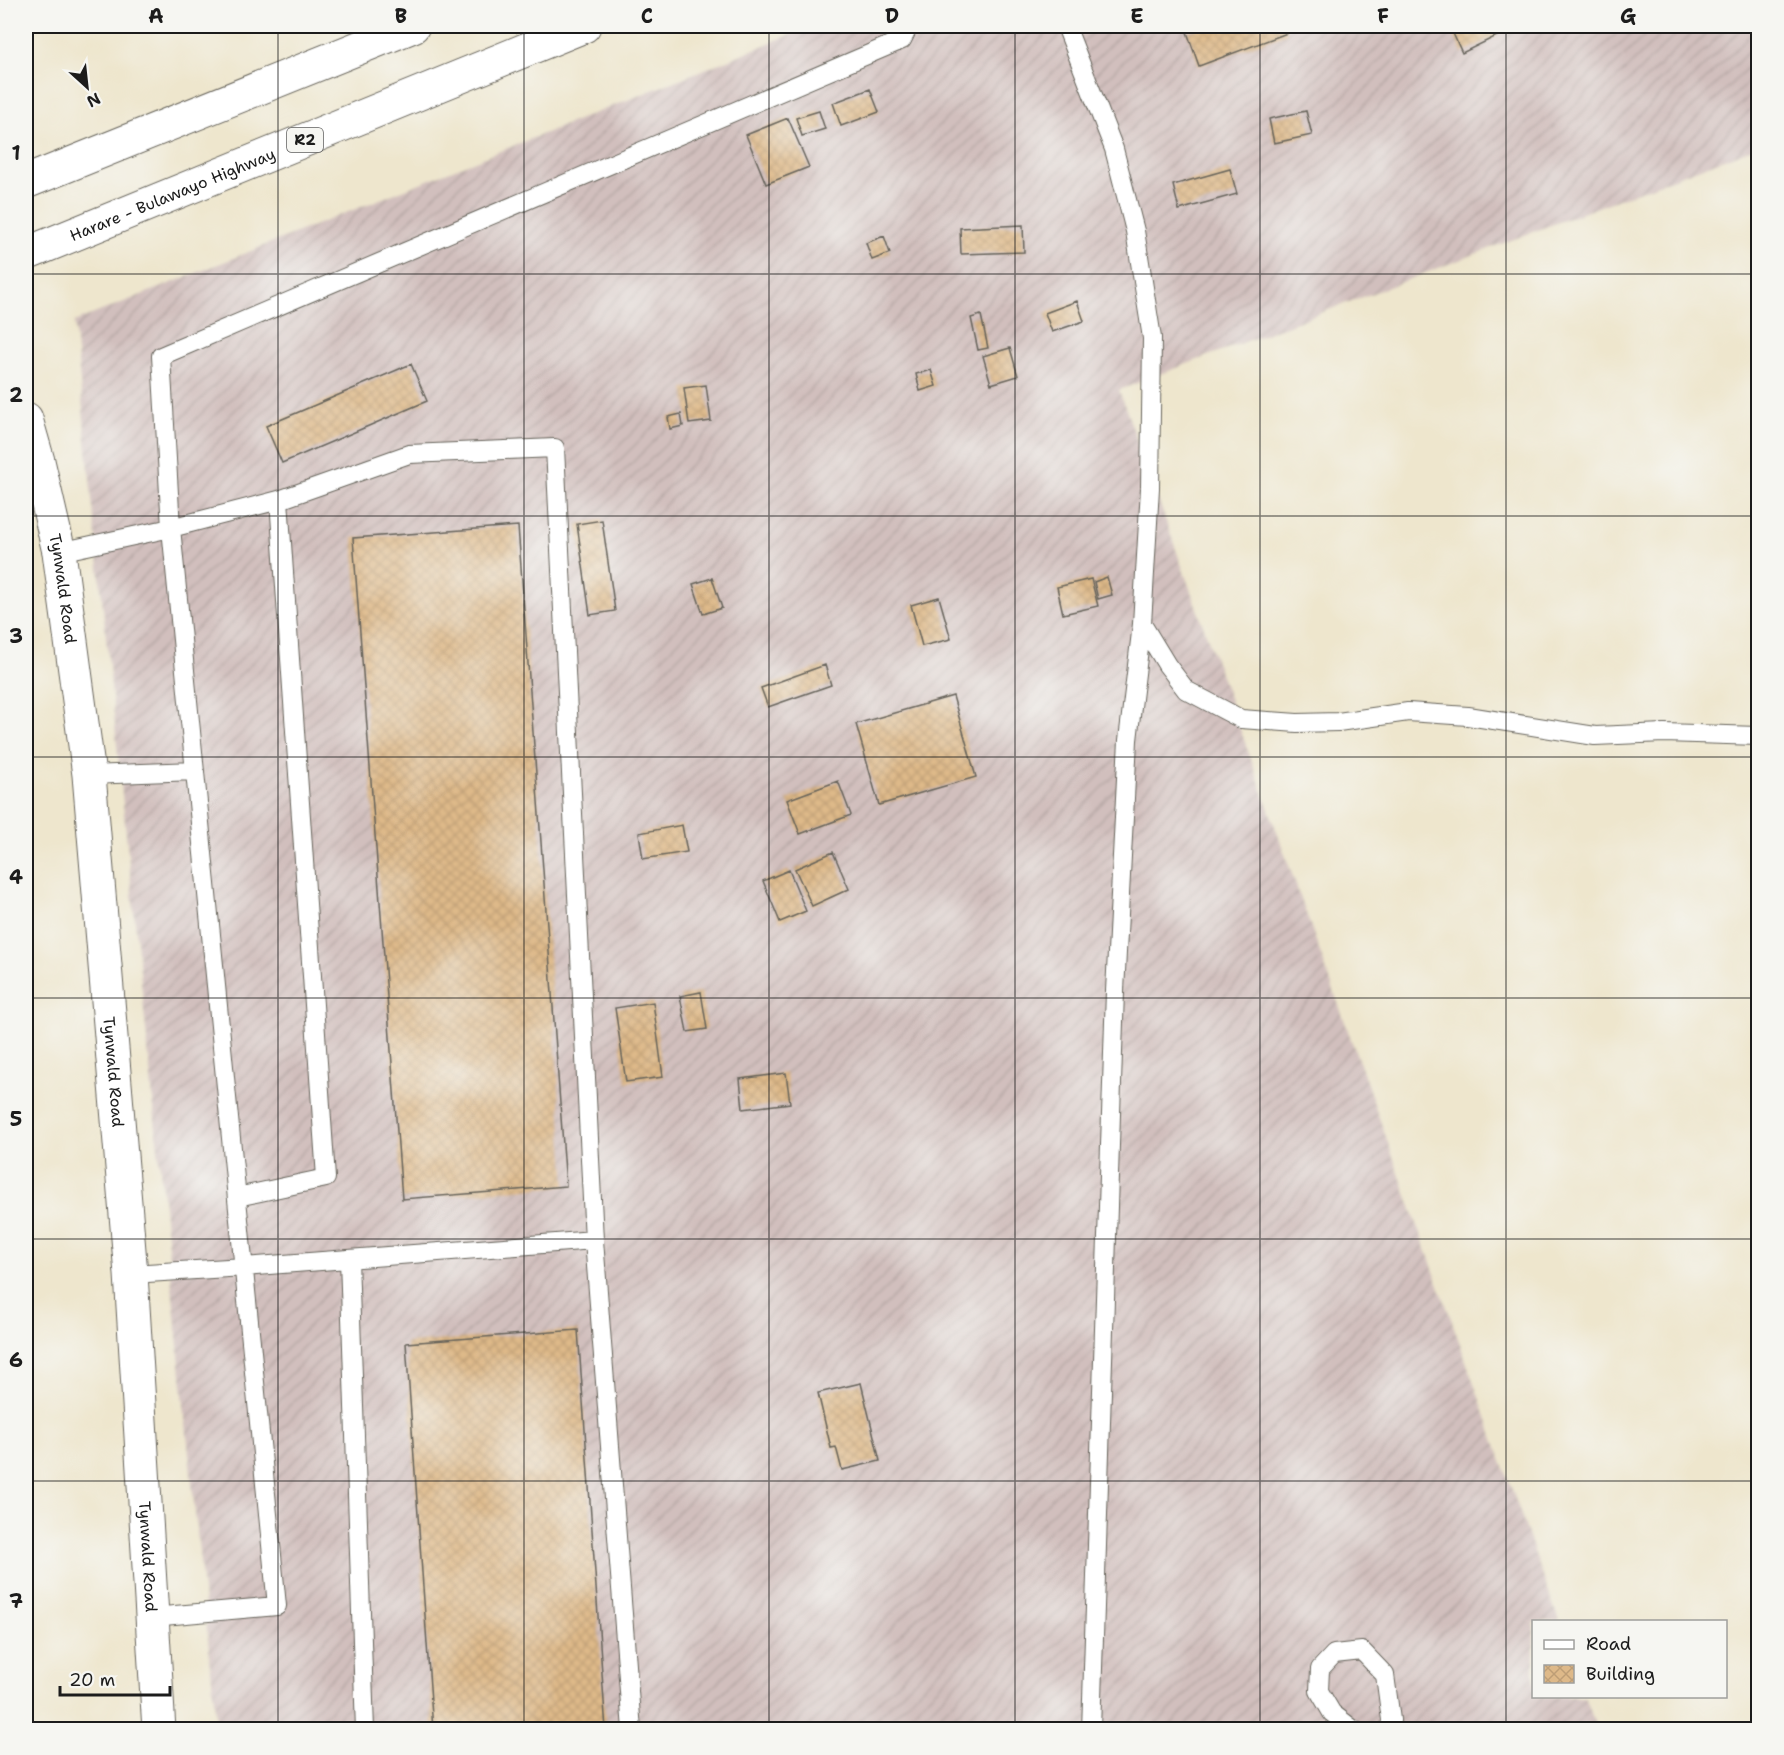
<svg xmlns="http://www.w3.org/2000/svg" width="1784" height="1755" font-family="'Shantell Sans',sans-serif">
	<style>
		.industrial { fill: url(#industrial-furrows) }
		.building { fill: url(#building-cross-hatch) }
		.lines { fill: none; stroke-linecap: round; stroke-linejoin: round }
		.lane-casing { stroke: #66635a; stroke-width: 20 }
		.primary-casing { stroke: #66635a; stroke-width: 35 }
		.highway-casing { stroke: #66635a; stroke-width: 35 }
		.lane { stroke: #fff; stroke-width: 18 }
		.primary { stroke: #fff; stroke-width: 33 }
		.highway { stroke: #fff; stroke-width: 33 }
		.grid { fill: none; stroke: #1c1c1c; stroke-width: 1.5; stroke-opacity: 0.55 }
		.labels { text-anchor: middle; stroke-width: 4.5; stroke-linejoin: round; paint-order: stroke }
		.shield { fill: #f6f6f2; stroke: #5d5d5c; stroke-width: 1.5 }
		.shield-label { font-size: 15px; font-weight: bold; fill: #1c1c1c }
		.street-label { font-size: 16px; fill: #1c1c1c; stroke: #f6f6f2 }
		.neatline { fill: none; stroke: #1c1c1c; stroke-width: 2 }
		.grid-label { font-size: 20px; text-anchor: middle; font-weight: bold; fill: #1c1c1c }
	</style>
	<defs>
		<pattern id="industrial-furrows" width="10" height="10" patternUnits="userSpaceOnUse" patternTransform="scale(1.5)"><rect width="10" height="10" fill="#d1bfbd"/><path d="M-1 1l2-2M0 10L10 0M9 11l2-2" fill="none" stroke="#b3a4a2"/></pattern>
		<pattern id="building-cross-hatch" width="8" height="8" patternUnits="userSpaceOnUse" patternTransform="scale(1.5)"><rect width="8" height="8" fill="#deb989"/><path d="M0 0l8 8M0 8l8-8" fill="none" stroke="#be9e76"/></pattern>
	</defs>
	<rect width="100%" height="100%" fill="#f6f6f2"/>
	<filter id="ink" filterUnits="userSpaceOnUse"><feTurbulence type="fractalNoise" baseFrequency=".0167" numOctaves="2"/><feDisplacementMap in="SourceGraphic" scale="12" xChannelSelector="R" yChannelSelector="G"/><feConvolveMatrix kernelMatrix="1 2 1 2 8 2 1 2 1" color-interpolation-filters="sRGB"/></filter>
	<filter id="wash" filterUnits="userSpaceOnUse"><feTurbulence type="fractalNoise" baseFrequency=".008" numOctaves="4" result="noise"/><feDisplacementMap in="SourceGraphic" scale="24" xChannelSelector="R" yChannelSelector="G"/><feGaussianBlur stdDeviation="1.35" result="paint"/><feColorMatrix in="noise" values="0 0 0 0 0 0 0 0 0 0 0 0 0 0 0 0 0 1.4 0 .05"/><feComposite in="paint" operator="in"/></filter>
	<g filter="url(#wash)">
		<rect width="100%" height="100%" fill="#eee6cd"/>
		<path class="industrial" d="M 812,26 L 1758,26 L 1758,146 L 1119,390 L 1559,1621 L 1534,1622 L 1534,1696 L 1585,1697 L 1597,1729 L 217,1729 L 74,322 Z"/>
		<g id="blocks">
			<path class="building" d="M 1205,26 L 1284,26 L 1287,33 L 1199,66 L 1187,32 Z
				M 1459,26 L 1492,26 L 1497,36 L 1462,53 L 1451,29 Z
				M 870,89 L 879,112 L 841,126 L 833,103 Z
				M 819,111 L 825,129 L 802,136 L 796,118 Z
				M 1306,111 L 1312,135 L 1274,143 L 1269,119 Z
				M 788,118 L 809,167 L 766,184 L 746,135 Z
				M 1230,169 L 1237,194 L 1179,210 L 1173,185 Z
				M 1023,225 L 1024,252 L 961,254 L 960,228 Z
				M 884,236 L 890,253 L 872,260 L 866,243 Z
				M 1077,301 L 1084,321 L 1052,332 L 1045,313 Z
				M 981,315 L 988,348 L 978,350 L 971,318 Z
				M 1010,348 L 1018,376 L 991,384 L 983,356 Z
				M 411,364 L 427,401 L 282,463 L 266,426 Z
				M 931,370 L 936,386 L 920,391 L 916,374 Z
				M 706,385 L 711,421 L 689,424 L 684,388 Z
				M 681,414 L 683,426 L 670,429 L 668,417 Z
				M 602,520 L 615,611 L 590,615 L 577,524 Z
				M 518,526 L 566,1186 L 402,1199 L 353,538 Z
				M 1107,577 L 1112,595 L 1098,599 L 1094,582 Z
				M 712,578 L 722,608 L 703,614 L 693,584 Z
				M 1091,579 L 1098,606 L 1063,614 L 1057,587 Z
				M 939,597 L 951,639 L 922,646 L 911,605 Z
				M 825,665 L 831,685 L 768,707 L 761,688 Z
				M 953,696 L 976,777 L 879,805 L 856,724 Z
				M 838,781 L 851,815 L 800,834 L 787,800 Z
				M 682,825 L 687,852 L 643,859 L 639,833 Z
				M 833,852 L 849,889 L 812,906 L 795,869 Z
				M 789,870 L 806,911 L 780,922 L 763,881 Z
				M 701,992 L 707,1029 L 687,1032 L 680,996 Z
				M 653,1002 L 663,1077 L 626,1082 L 615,1008 Z
				M 786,1073 L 790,1103 L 743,1109 L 740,1079 Z
				M 578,1330 L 606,1730 L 433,1730 L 406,1343 Z
				M 861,1383 L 880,1461 L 842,1470 L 836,1447 L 831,1448 L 818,1393 Z"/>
		</g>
	</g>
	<g filter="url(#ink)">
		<use href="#blocks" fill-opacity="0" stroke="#66635a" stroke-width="1.5"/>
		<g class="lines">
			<g class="lane-casing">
				<path id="lane" d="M 1066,26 L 1114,149 L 1135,231 L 1152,338 L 1150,488 L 1142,624 L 1128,740 L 1115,991 L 1091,1730
					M 59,552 L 171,528 L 279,500 L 409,454 L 555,448 L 594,1240 L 632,1730
					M 1142,624 L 1167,665 L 1186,690 L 1241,719 L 1297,723 L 1338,722 L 1408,712 L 1468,716 L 1595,736 L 1664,733 L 1758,736
					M 89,775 L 195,771
					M 237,1197 L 326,1178 L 279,500
					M 349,1259 L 365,1730
					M 131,1274 L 244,1267 L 594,1240
					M 152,1617 L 277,1606 L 171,528 L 161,356 L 902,40 L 909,26
					M 1354,1730 L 1332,1713 L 1319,1691 L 1320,1669 L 1334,1654 L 1362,1651 L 1385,1675 L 1391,1720 L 1390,1730"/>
			</g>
			<g class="primary-casing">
				<g id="primary">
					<path id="s1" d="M 26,419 L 38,461 L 59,552 L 89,775 L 131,1274 L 159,1730"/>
				</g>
			</g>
			<g class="highway-casing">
				<g id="highway">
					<path d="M 26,182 L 413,26"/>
					<path id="s2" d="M 26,254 L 584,26"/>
				</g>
			</g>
			<use href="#lane" class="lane"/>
			<use href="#primary" class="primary"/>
			<use href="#highway" class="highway"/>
		</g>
	</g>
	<path class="grid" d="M 278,26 L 278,1730M 524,26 L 524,1730M 769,26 L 769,1730M 1015,26 L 1015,1730M 1260,26 L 1260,1730M 1506,26 L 1506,1730M 26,274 L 1758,274M 26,516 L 1758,516M 26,757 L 1758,757M 26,998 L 1758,998M 26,1239 L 1758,1239M 26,1481 L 1758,1481"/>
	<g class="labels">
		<rect class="shield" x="287" y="128" width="36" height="24" rx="4.5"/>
		<g class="shield-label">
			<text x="305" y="145">R2</text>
		</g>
		<g class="street-label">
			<text dy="6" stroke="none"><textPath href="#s2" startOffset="158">Harare - Bulawayo Highway</textPath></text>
			<text dy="6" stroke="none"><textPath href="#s1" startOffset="174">Tynwald Road</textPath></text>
			<text dy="6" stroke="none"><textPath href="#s1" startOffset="660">Tynwald Road</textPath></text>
			<text dy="6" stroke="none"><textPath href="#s1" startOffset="1146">Tynwald Road</textPath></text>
		</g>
	</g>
	<rect width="1784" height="1755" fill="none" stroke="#f6f6f2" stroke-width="66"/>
	<rect x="1532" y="1620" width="195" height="78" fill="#f6f6f2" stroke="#9f9f9c" stroke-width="1.5"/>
	<rect x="1544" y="1640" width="30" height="9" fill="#ffffff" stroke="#9f9f9c" stroke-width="1.5"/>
	<text x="1586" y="1650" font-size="18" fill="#1c1c1c">Road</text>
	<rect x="1544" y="1665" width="30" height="18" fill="url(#building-cross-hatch)" stroke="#9f9f9c" stroke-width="1.5"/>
	<text x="1586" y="1680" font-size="18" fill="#1c1c1c">Building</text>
	<g transform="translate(87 87) rotate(153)" stroke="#f6f6f2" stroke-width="4.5" paint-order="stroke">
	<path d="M0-4.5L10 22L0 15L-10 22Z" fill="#1c1c1c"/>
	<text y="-9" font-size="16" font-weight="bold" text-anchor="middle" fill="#1c1c1c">N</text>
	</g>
	<path d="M60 1686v9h110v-9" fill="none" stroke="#1c1c1c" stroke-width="3"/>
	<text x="69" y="1686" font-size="18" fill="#1c1c1c" stroke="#f6f6f2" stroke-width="4.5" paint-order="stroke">20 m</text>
	<rect x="33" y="33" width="1718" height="1689" class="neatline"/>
	<g class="grid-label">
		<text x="156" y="23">A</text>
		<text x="401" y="23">B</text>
		<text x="647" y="23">C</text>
		<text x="892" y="23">D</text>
		<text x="1137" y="23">E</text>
		<text x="1383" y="23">F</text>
		<text x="1628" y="23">G</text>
		<text x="16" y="160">1</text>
		<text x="16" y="402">2</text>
		<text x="16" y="643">3</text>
		<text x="16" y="884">4</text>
		<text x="16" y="1126">5</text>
		<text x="16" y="1367">6</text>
		<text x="16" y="1608">7</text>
	</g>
</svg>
